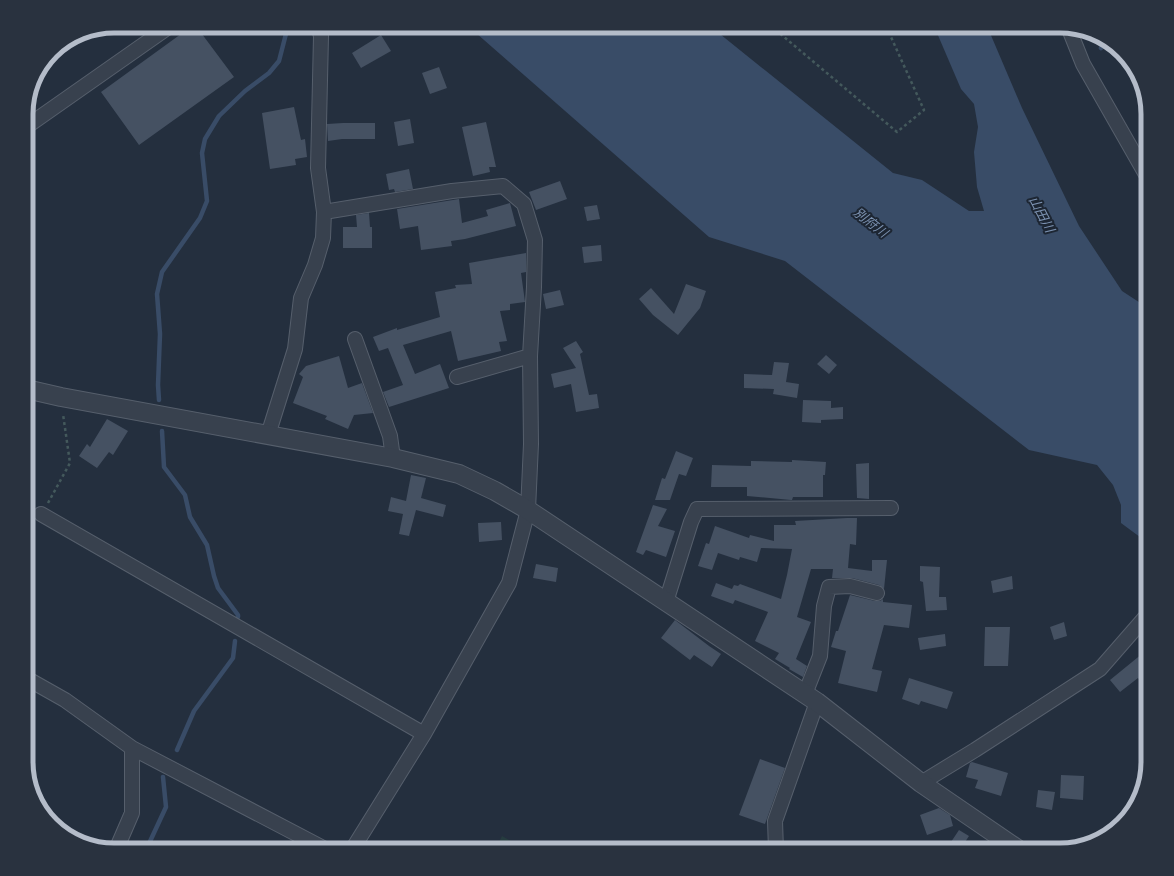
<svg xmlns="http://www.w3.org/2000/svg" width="1174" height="876" font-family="'Noto Sans','Noto Sans JP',sans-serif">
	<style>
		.green { fill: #263c3f }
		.water { fill: #394c67 }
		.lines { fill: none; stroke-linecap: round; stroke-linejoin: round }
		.stream { stroke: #394c67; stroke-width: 4.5 }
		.building { fill: #455162 }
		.minor-casing { stroke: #565f6c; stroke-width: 16 }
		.tertiary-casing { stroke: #565f6c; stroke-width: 20 }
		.path { stroke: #44595c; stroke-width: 2.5; stroke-dasharray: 3 3; stroke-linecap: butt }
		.minor { stroke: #38414e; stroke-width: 14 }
		.tertiary { stroke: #38414e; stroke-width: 18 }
		.labels { text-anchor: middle; stroke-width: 4; stroke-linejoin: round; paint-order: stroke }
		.water-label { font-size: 13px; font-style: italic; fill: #7c92b1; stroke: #1d2633 }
		.rim { fill: none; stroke: #b4bcc9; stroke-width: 5 }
	</style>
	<rect width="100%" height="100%" fill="#242f3e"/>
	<path class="green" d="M 502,836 L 527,850 L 495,850 Z"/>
	<path class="water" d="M 468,26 L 710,26 L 893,173 L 922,180 L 969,211 L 984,211 L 977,187 L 974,152 L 978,127 L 974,104 L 961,89 L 934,26 L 987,26 L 1022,108 L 1079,226 L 1122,291 L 1148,308 L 1148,543 L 1121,523 L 1121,505 L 1113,485 L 1097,465 L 1029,450 L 785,261 L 709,237 Z"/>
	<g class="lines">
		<path class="stream" d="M 1101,48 L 1108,42
			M 159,400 L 158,385 L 160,334 L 157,294 L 162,272 L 200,218 L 207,201 L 202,153 L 205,139 L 219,116 L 245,91 L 269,73 L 279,61 L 288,26
			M 162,431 L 164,467 L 185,495 L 190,517 L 207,545 L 214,576 L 218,588 L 238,615 L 238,617
			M 177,750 L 194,711 L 233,658 L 235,641
			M 146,850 L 166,807 L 163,777"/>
	</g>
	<path class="building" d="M 192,26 L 196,26 L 234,77 L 139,145 L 101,92 Z
		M 381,35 L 391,51 L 361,68 L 352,53 Z
		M 439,67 L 447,88 L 430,94 L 422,73 Z
		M 294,107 L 301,140 L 305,139 L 307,157 L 295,159 L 296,165 L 270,169 L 262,113 Z
		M 410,119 L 414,143 L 398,146 L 394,122 Z
		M 486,122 L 496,167 L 489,167 L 490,172 L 473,176 L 462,127 Z
		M 343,123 L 375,123 L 375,139 L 342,139 L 328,141 L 327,124 Z
		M 409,169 L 413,189 L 395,192 L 394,189 L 389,190 L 386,174 Z
		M 560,181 L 567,199 L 536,210 L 529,192 Z
		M 459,199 L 462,223 L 488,216 L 486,210 L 510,203 L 516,226 L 465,239 L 451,241 L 452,246 L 421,250 L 418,226 L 400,229 L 397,209 Z
		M 597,205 L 600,219 L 587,221 L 584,207 Z
		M 369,213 L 370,227 L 372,227 L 372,248 L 343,248 L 343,227 L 357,227 L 356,215 Z
		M 601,245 L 602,261 L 584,263 L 582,247 Z
		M 526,253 L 526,272 L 521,273 L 525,302 L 510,304 L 510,310 L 500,311 L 507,341 L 499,342 L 501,351 L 458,361 L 451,331 L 403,345 L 415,374 L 440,364 L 449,388 L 389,407 L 383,392 L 403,385 L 388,348 L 379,351 L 373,337 L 397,328 L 397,330 L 440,317 L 435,292 L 456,288 L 455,285 L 472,284 L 469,263 Z
		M 686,284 L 706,291 L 700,308 L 678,335 L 653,315 L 639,299 L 651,288 L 674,314 Z
		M 560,290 L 564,305 L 546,309 L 543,294 Z
		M 576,341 L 583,352 L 580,354 L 589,395 L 597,394 L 599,408 L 576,412 L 571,384 L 554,388 L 551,374 L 576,368 L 563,348 Z
		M 826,355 L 837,365 L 829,374 L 817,364 Z
		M 339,356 L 348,388 L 362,383 L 373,413 L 354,415 L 348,429 L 325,419 L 327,416 L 293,403 L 303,377 L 299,374 L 306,366 Z
		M 774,362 L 789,363 L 786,382 L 799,384 L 797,398 L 773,394 L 774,389 L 744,388 L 744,374 L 772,375 Z
		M 803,400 L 831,401 L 831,408 L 843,407 L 843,419 L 821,420 L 821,423 L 802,422 Z
		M 107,419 L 128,431 L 113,455 L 109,452 L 97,468 L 79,456 L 87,444 L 90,447 Z
		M 676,451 L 693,458 L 686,476 L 679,474 L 670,500 L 655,500 L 662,478 L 665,479 Z
		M 792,460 L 826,462 L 825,475 L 823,475 L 823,497 L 793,497 L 792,500 L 791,500 L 747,496 L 747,487 L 711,487 L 712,465 L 751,466 L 751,461 L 792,462 Z
		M 869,463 L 869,499 L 857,498 L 856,464 Z
		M 411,475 L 426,478 L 421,498 L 446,505 L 443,517 L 416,510 L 409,536 L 399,534 L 403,514 L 388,511 L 391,497 L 406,501 Z
		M 653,505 L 667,509 L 658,526 L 675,531 L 666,557 L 646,550 L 643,555 L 636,552 Z
		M 847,518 L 857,518 L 856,545 L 850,544 L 848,568 L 872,571 L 872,560 L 887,560 L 884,589 L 879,585 L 852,578 L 832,578 L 833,569 L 811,569 L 797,617 L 811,622 L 796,659 L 807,666 L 803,677 L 789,669 L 790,668 L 775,659 L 779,653 L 755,641 L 768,612 L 735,600 L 733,604 L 711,596 L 716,583 L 732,589 L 734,585 L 738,586 L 740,584 L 781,599 L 787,575 L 792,549 L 761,548 L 757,562 L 740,557 L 739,560 L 718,553 L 712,570 L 698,566 L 706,543 L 709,544 L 715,526 L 749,538 L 750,535 L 774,541 L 774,525 L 796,525 L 795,521 Z
		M 501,522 L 502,540 L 479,542 L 478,523 Z
		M 536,564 L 558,568 L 556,582 L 533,578 Z
		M 920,566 L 940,567 L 939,597 L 946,597 L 947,610 L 926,611 L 923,582 L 920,581 Z
		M 1012,576 L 1013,589 L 993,593 L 991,581 Z
		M 850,595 L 875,601 L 880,601 L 883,599 L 883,602 L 912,605 L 909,628 L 884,625 L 872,669 L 882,671 L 877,692 L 838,683 L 846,651 L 831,647 L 836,631 L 838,631 Z
		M 675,620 L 709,646 L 721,654 L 712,667 L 694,655 L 690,660 L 661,638 Z
		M 1064,622 L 1067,636 L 1054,640 L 1050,627 Z
		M 985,627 L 1010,627 L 1008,666 L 984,666 Z
		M 945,634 L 946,646 L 920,650 L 918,638 Z
		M 1148,649 L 1148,690 L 1138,678 L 1120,692 L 1110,680 Z
		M 909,678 L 953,692 L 947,709 L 921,701 L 919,705 L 902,699 Z
		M 760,759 L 785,768 L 765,824 L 739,815 Z
		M 972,762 L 1008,773 L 1001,796 L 975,788 L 978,780 L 966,777 L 970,763 Z
		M 1061,775 L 1084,776 L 1083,800 L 1060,798 Z
		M 1038,790 L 1055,792 L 1052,810 L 1036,807 Z
		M 939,808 L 950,815 L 953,826 L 927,835 L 920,815 Z
		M 959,830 L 969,836 L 961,848 L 951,842 Z"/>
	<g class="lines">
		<g class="minor-casing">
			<path id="minor" d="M 318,26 L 321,36 L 318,168 L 324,212 L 452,191 L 503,186 L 524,204 L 535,240 L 534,287 L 530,356 L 531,444 L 528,510 L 509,583 L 424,734 L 352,850
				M 1069,29 L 1083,64 L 1148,178
				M 26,127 L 170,26
				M 355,339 L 390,436 L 393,458
				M 457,377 L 530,356
				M 268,435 L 295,349 L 301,298 L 315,265 L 323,238 L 324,212
				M 41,514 L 424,734
				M 666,602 L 691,522 L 697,509 L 891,508
				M 26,678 L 65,700 L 132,748 L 327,850
				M 805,694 L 820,656 L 824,606 L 829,587 L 850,586 L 877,593
				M 921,783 L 975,750 L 1100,669 L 1148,614
				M 116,850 L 132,813 L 132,748
				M 776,850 L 775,821 L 817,702"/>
		</g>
		<g class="tertiary-casing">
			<path id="tertiary" d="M 26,389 L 61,397 L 393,458 L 459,474 L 495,491 L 528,510 L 817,702 L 921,783 L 1019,850"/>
		</g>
		<path class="path" d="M 771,26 L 897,132 L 924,110 L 886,26
			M 48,503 L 70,463 L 63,414
			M 26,541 L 35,526"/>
		<use href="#minor" class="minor"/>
		<use href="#tertiary" class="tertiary"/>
	</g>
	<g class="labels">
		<g class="water-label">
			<text transform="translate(1042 214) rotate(62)" y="5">山田川</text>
			<text transform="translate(871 222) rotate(38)" y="5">別府川</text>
		</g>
	</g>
	<path d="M0 0H1174V876H0ZM114 33H1060A81 81 0 0 1 1141 114V762A81 81 0 0 1 1060 843H114A81 81 0 0 1 33 762V114A81 81 0 0 1 114 33Z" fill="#29323f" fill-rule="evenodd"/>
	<path class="rim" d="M114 33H1060A81 81 0 0 1 1141 114V762A81 81 0 0 1 1060 843H114A81 81 0 0 1 33 762V114A81 81 0 0 1 114 33Z"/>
</svg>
